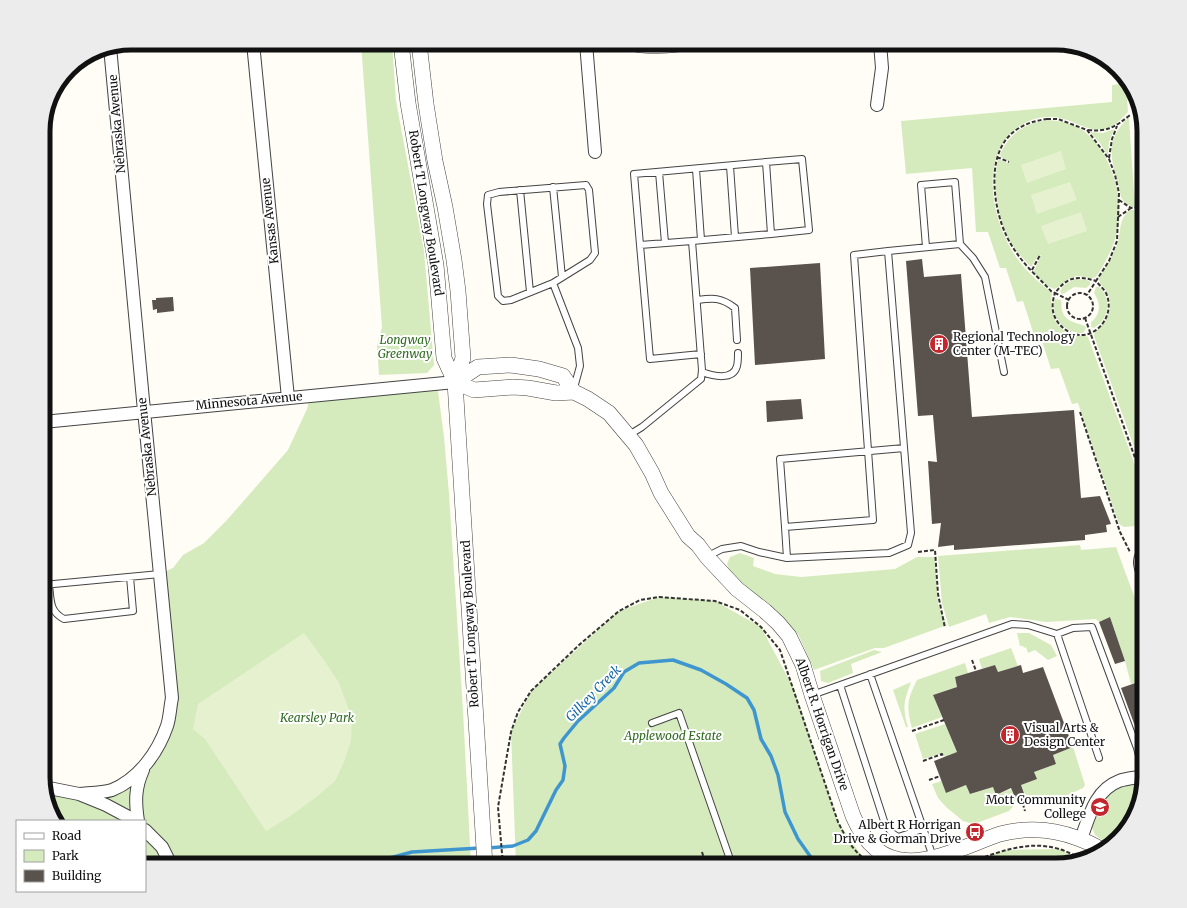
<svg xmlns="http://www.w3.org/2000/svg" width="1187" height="908" font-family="Merriweather,serif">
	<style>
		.green { fill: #d5ebbd }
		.pitch { fill: #e6f2cf }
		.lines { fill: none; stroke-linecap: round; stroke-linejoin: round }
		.stream { stroke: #3f96cf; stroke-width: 3.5 }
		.building { fill: #5a524d }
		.service-casing { stroke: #444; stroke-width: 8 }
		.minor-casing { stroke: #444; stroke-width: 14 }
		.tertiary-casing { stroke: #444; stroke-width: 16 }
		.path { stroke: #333; stroke-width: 2; stroke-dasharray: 4 2; stroke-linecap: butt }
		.service { stroke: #fff; stroke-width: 6 }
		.minor { stroke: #fff; stroke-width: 12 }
		.tertiary { stroke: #fff; stroke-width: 15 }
		.labels { text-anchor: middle; stroke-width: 4; stroke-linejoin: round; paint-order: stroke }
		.street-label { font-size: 12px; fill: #111; stroke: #fff }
		.poi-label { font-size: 12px; fill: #111; stroke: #fff; text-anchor: start }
		.park-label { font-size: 12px; font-style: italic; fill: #2f6b1f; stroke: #fff }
		.water-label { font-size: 13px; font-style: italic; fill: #1768a6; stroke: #fff }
		.rim { fill: none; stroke: #111; stroke-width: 5 }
	</style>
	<rect width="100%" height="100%" fill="#fffdf5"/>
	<path class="green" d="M 361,43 L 392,43 L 396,101 L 424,251 L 434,365 L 427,373 L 379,375 L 377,346 L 382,327 Z
		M 1126,83 L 1128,112 C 1123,117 1118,123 1112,126 C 1094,137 1077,121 1060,118 C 1049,116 1036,117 1027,122 C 979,144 989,211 1011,249 C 1021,267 1036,280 1052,293 C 1049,312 1055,331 1076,336 C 1080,336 1084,335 1088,337 L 1144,490 L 1144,525 L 1124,527 L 1119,524 L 1078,403 L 1072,404 L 1059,368 L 1051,369 L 1040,335 L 1034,335 L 1023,301 L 1017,302 L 1006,268 L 1000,268 L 988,232 L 976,232 L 972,168 L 906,174 L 901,121 L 1112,102 L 1112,85 Z
		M 1128,118 L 1129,119 L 1135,206 L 1132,207 L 1124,202 L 1121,197 C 1115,165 1100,145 1128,118 Z
		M 1049,120 C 1060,121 1070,123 1079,128 C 1108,145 1123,192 1119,223 C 1116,243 1107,260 1096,277 C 1090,280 1083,276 1077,276 C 1066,278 1062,286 1054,289 L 1048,286 L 1034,274 L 1034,271 L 1041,255 L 1038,256 L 1031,267 C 1026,261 1020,256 1015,249 C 998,224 992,188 998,159 L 1007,163 L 1010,162 L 1001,157 L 1000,154 C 1011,132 1025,123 1049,120 Z
		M 1114,129 L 1109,142 L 1108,156 L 1100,143 L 1090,132 L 1103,133 Z
		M 1130,210 L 1136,210 L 1138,211 L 1140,220 L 1144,260 L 1144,474 L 1094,336 L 1095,332 C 1108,322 1116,305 1105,289 C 1102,285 1099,284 1099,278 C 1106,267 1114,255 1118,242 C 1121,230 1119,218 1130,210 Z
		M 1075,279 L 1087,280 L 1090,282 L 1090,285 L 1086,288 C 1083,288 1078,287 1075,287 C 1070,288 1067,293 1062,294 L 1060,291 L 1064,285 Z
		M 1096,287 L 1099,287 C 1112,298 1109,320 1094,328 L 1091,327 L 1091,322 C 1101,314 1101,303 1094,293 Z
		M 1055,299 L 1061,300 C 1062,303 1061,306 1062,310 C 1065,322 1075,322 1085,326 L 1086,328 L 1083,333 C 1066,334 1049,317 1055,299 Z
		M 437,384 L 444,437 L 449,494 L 463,711 L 471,865 L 145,865 L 145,821 L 56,821 L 52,816 L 45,790 L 111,790 L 145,764 L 172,698 L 160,574 L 173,568 L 183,555 L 204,543 L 227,520 L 288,450 L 307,409 L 310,396 Z
		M 1080,545 L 1081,550 L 1116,547 L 1144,623 L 1144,680 L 1131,684 L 1125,661 L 1110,617 L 1099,622 L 1096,619 L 1046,622 L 1010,617 L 989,623 L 986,614 L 949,627 L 942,603 L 938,556 Z
		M 740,553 L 754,558 L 753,566 L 775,574 L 801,577 L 895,569 L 917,557 L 935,557 L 938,604 L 947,625 L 884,648 L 875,648 L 814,670 L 799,636 L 778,612 L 731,574 L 727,564 L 730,557 Z
		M 659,597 L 715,601 L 761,627 L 794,689 L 838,822 L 864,859 L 873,865 L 516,865 L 511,732 L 531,691 L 619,611 Z
		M 1017,633 L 1029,633 L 1051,645 L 1057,656 L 1048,660 L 1035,650 L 1028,653 L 1026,647 L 1024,648 L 1023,646 L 1020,646 Z
		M 1011,648 L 1018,666 L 998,672 L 995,665 L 982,669 L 979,659 Z
		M 874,650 L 882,652 L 851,664 L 853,673 L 828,683 L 821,681 L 820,671 Z
		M 965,663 L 968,673 L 955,677 L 957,687 L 933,695 L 942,717 L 912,728 C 906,706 907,700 917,680 Z
		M 911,682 C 904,701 902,707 908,727 L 906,727 L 893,690 Z
		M 945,724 L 957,752 L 945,757 L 942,753 L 923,759 L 915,734 Z
		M 1073,747 L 1085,785 L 1083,788 L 1053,802 L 1040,806 L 1033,805 L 1028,802 L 1021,785 L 1036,779 L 1034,772 L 1056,764 L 1053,755 Z
		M 942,781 L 946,793 L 966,785 L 971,794 L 993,787 L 996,795 L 1011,789 L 1016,800 L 1014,805 L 1009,811 L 974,824 L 963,821 L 946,807 L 938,798 L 932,784 Z
		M 1142,783 L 1126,831 L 1109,845 L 1095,835 L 1092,828 C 1102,798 1108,786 1142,783 Z
		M 1060,849 L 1078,860 L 1056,865 L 962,865 L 1006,850 Z"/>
	<path class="pitch" d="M 1061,151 L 1066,169 L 1027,183 L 1021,165 Z
		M 1070,182 L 1077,200 L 1037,214 L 1031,195 Z
		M 1081,212 L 1087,231 L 1048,244 L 1041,226 Z
		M 304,633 L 326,663 L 339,683 L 352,718 L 351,741 L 344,762 L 335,781 L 315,798 L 289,817 L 266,831 L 205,739 L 193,729 L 198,704 Z"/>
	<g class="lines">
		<path class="stream" d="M 488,848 L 513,846 L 528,840 L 536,831 L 556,790 L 563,780 L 565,766 L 560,744 L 564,738 L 578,721 L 614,688 L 624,672 L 639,663 L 673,660 L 701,670 L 726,684 L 747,698 L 754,710 L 761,739 L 771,756 L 778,775 L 785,812 L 798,839 L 810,856 L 820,865
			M 343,865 L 345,863 L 368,864 L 412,852 L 480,848"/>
	</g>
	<path class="building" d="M 922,259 L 924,277 L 961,274 L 972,417 L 1074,410 L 1081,498 L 1100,496 L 1111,524 L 1106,525 L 1107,532 L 1085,535 L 1085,540 L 954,550 L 954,545 L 938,547 L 941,523 L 932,524 L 928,461 L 937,462 L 933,415 L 918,416 L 906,261 Z
		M 820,263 L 825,359 L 755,365 L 750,268 Z
		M 173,297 L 174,311 L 157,313 L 157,309 L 153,310 L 152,300 L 156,300 L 156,298 Z
		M 801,399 L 803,419 L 767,422 L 766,401 Z
		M 1110,617 L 1125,661 L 1115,664 L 1099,622 Z
		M 995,665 L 998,672 L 1021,665 L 1023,673 L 1043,667 L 1073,747 L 1053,755 L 1056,764 L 1034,772 L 1037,779 L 1021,785 L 1025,796 L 1016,800 L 1011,788 L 996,795 L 993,787 L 970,794 L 966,785 L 946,793 L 934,761 L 957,752 L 933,695 L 957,687 L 955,677 Z
		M 1144,680 L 1144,747 L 1143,748 L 1121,688 Z"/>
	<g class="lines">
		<g class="service-casing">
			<path id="service" d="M 766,162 L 802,159 L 809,230 L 771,234
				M 730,166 L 735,237
				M 696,169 L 701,240
				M 659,172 L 665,243
				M 553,187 L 562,277
				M 520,190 L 530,292
				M 960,244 L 973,258 L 985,277 L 1004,372
				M 640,245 L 634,174 L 766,162 L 771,234 L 692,241
				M 888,251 L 960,244 L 955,182 L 921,185 L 926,247
				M 553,283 L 590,260 L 595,253 L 589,190 L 586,185 L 499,192 L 488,195 L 487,204 L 498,296 L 503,301 L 511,300 L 553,283 L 578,348 L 580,366 L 574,388
				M 697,300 C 713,298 721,297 735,308 L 737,340
				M 702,372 C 713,376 733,381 737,366 C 738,362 738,357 738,353
				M 629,435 L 642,427 L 701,379 L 702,370 L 692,241 L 640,245 L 650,359 L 701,354
				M 785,527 L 780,459 L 904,448
				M 1144,547 C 1131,560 1139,571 1144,586
				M 708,556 L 722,549 L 741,546 L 759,552 L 787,558 L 889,553 L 908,545 L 911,533 L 888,251 L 854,255 L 873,520 L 785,527 L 787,558
				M 43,585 L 160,574
				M 49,585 C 51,600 49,611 64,619 L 133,611 L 130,577
				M 1057,634 L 1099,758
				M 870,674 L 933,857
				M 840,685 L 885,824 L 892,833 L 898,837 L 923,829
				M 812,695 L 1012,624 L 1028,625 L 1057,634 L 1073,628 L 1092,627 L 1137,748 L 1144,775
				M 652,723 L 679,713 L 732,865"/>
		</g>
		<g class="minor-casing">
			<path id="minor" d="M 253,43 L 288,398
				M 586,43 L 595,152
				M 877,105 L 882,68 L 880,43
				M 43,422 L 455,382
				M 44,787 L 79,794 L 106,805 L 136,821
				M 79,794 C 89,793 102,793 112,790 C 139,779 158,752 167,726 C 170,717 170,707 172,698 L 143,400 L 110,47
				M 138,821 C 135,801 135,788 143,770
				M 145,830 L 162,847 L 171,865
				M 1081,839 C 1089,817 1095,790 1119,781 C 1127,778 1136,778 1144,776"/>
		</g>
		<g class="tertiary-casing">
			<path id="tertiary" d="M 401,43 L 408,103 L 436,265 L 444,358 L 455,382 L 485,865
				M 419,43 L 426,104 L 435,161 L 445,207 L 454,260 L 458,291 L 463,358 L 455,382
				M 630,43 C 650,48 669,45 689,43
				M 455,382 L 478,367 L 511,365 L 539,369 L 563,376 L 574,392 L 588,399 L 609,413 L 636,445 L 652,473 L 661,493 L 688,536 L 698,545 L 707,557 L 737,589 L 765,611 L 778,623 L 789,636 L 803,665 L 812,695 L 853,816 C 885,891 945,853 1000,834 C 1027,827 1051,828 1077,838 C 1086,841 1094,845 1102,850
				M 455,382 L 474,390 L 513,387 L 528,388 L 556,393 L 574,392"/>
		</g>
		<path class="path" d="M 1047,119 L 1058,119 L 1087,130 L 1109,159 L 1115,175 L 1119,193 L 1117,241 L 1109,261 L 1096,281 C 1099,285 1103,288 1106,293 C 1113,308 1106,326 1091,333 C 1076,340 1056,328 1053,311 C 1052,305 1053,299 1055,293 L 1051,291 C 1040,279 1025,266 1016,252 C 1005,237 999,219 996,201 C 990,159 1000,125 1047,119 Z
			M 1088,130 C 1108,132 1115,127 1130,115
			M 997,157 L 1009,162
			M 1109,158 L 1112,139 L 1117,126
			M 1119,200 L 1131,208 L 1139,207
			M 1118,217 L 1131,208
			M 1032,270 L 1040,255
			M1067 306a13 13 0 1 1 26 0a13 13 0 1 1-26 0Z
			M 1069,300 L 1055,293 C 1067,277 1077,275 1096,281 L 1087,295
			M 1085,318 L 1144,483
			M 1080,412 L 1120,532 L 1130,552
			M 918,552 L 935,550 L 938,594 L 945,628
			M 972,660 L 976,671
			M 912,731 L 944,720
			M 923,761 L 942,754 L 943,757
			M 929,780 L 940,776
			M 1021,798 L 1025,811
			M 702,852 L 706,865
			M 503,865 L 498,807 L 511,732 L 518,712 L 531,691 L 579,645 L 619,611 L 640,600 L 659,597 L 715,601 L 740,610 L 761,627 L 780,650 L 838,822 C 848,842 854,853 873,865
			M 962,865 C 994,854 1026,839 1059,849 C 1067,851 1075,856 1082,859"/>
		<use href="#service" class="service"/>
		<use href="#minor" class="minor"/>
		<use href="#tertiary" class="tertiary"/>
	</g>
	<defs>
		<g id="building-disc" transform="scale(1)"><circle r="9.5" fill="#c4262e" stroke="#fff"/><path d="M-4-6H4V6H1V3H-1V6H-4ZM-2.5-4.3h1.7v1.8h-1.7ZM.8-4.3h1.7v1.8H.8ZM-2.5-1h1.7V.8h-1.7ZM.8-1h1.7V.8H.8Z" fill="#fff"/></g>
		<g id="university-disc" transform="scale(1)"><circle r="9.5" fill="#c4262e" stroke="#fff"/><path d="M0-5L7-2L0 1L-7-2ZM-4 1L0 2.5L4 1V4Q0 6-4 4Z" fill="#fff"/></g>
		<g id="bus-disc" transform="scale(1)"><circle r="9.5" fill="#c4262e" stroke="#fff"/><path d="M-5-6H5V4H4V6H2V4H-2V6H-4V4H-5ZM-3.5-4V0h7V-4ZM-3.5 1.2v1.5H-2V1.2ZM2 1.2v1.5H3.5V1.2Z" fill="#fff"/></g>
	</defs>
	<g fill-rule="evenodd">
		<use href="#building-disc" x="939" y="344"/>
		<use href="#building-disc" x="1010" y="735"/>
		<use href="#university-disc" x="1100" y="807"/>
		<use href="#bus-disc" x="975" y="832"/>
	</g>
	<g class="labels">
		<g class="street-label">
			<text transform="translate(117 124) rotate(-95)" y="4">Nebraska Avenue</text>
			<text transform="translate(426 213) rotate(81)" y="4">Robert T Longway Boulevard</text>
			<text transform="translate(270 221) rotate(-96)" y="4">Kansas Avenue</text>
			<text transform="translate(249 401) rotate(-5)" y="4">Minnesota Avenue</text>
			<text transform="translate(147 447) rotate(-96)" y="4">Nebraska Avenue</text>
			<text transform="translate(470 624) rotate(-93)" y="4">Robert T Longway Boulevard</text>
			<text transform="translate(822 724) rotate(71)" y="4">Albert R. Horrigan Drive</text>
		</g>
		<g class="poi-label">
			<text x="953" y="341">Regional Technology<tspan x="953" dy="14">Center (M-TEC)</tspan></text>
			<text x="1024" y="732">Visual Arts &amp;<tspan x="1024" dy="14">Design Center</tspan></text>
			<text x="1086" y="804" text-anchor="end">Mott Community<tspan x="1086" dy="14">College</tspan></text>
			<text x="961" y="829" text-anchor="end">Albert R Horrigan<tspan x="961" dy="14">Drive &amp; Gorman Drive</tspan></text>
		</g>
		<g class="park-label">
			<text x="405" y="344">Longway<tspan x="405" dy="14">Greenway</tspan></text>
			<text x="317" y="722">Kearsley Park</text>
			<text x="673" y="740">Applewood Estate</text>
		</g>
		<g class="water-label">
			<text transform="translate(593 693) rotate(-46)" y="5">Gilkey Creek</text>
		</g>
	</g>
	<path d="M0 0H1187V908H0ZM131 50H1056A81 81 0 0 1 1137 131V777A81 81 0 0 1 1056 858H131A81 81 0 0 1 50 777V131A81 81 0 0 1 131 50Z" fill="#ececec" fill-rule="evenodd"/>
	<path class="rim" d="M131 50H1056A81 81 0 0 1 1137 131V777A81 81 0 0 1 1056 858H131A81 81 0 0 1 50 777V131A81 81 0 0 1 131 50Z"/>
	<rect x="16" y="820" width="130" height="72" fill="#ffffff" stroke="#a0a0a0"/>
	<rect x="24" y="833" width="20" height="6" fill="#ffffff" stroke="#a0a0a0"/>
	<text x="52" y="840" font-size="12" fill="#111111">Road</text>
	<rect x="24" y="850" width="20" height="12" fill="#d5ebbd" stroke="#a0a0a0"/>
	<text x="52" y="860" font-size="12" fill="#111111">Park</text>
	<rect x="24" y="870" width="20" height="12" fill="#5a524d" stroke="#a0a0a0"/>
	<text x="52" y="880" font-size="12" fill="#111111">Building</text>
</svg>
